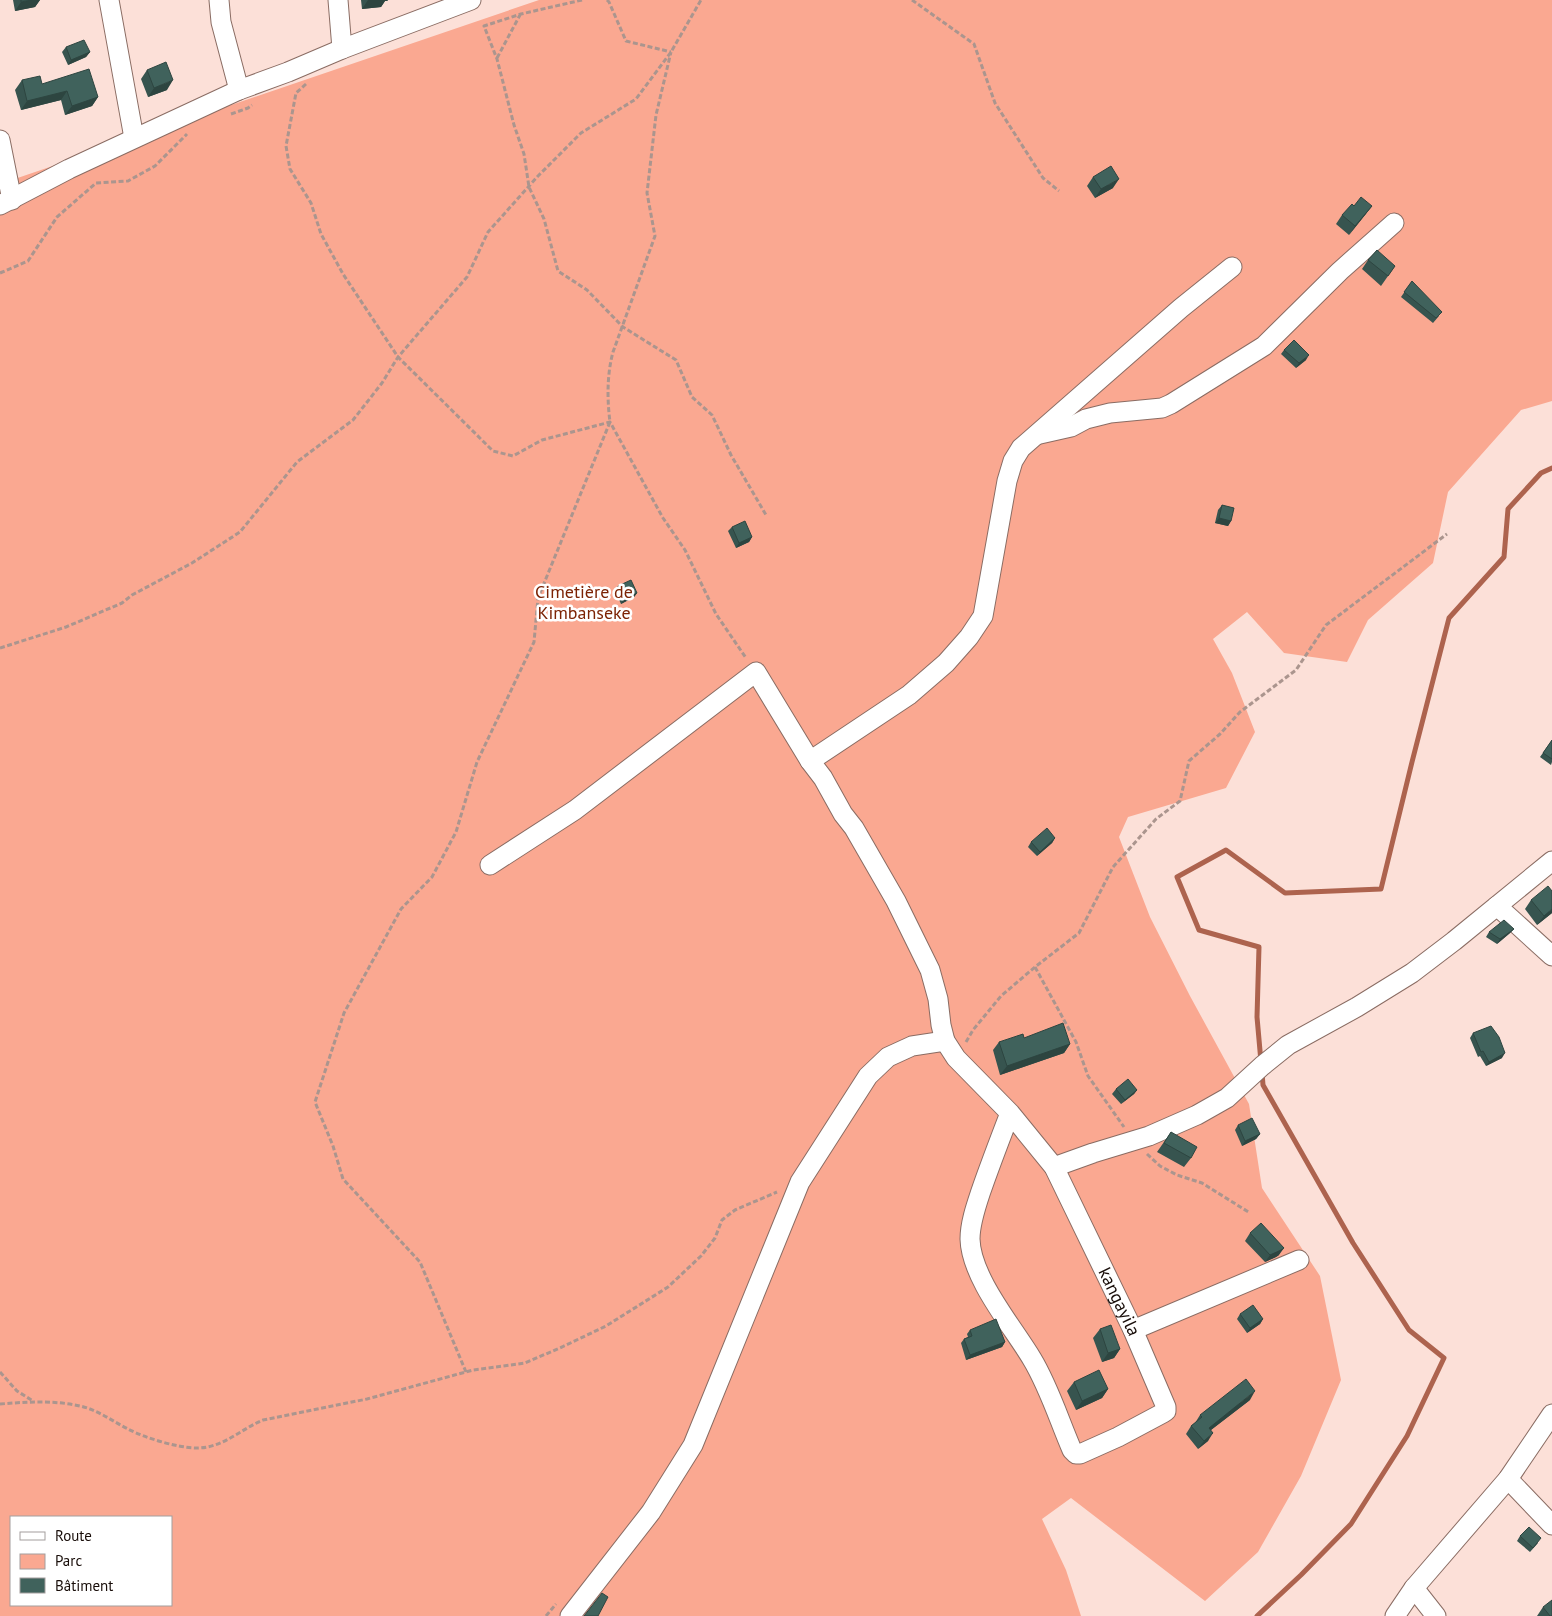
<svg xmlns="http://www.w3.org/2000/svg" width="1552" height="1616" font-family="'PT Sans',sans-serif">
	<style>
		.green { fill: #faa891; fill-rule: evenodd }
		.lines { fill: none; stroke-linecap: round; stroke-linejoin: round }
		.stream { stroke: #ad634e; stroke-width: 5 }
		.minor-casing { stroke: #8a6c63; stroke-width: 21 }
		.path { stroke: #ab958e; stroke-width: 3; stroke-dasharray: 5 2.5; stroke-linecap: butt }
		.minor { stroke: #fff; stroke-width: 19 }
		.wall { fill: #37544f }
		.shaded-wall { fill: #2d4540 }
		.building { fill: #40625c; stroke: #2d4540 }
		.labels { text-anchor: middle; stroke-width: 5; stroke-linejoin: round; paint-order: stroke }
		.park-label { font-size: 18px; fill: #7c2304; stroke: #fff }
		.street-label { font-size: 18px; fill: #180d09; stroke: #fff }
	</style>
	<rect width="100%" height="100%" fill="#fce0d8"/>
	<path class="green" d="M 539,0 L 1552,0 L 1552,401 L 1521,410 L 1448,492 L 1433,563 L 1368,620 L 1347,662 L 1284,653 L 1247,612 L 1213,639 L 1232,673 L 1255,732 L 1226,788 L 1128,817 L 1119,837 L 1150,917 L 1190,996 L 1249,1104 L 1262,1188 L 1320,1276 L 1341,1380 L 1301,1476 L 1258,1552 L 1205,1601 L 1071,1498 L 1042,1519 L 1066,1570 L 1081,1616 L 0,1616 L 0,184 ZM 11,1517 L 171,1517 L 171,1605 L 11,1605 Z"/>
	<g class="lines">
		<path class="stream" d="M 1261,1062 L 1257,1017 L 1259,947 L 1199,930 L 1177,877 L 1226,850 L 1285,893 L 1381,889 L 1412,762 L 1449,618 L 1504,557 L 1508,509 L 1541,473 L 1552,468
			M 1257,1616 L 1301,1575 L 1351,1524 L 1407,1436 L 1444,1358 L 1409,1330 L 1353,1243 L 1263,1085 L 1262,1073"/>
		<g class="minor-casing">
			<g id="minor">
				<path d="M 109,0 L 134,138"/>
				<path d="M 219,0 L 221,22 L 239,90"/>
				<path d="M 338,0 L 342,49"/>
				<path d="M 0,140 L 12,200"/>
				<path d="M 0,205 L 69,169 L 239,90 L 288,72 L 342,49 L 471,0"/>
				<path d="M 1040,434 L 1071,427 L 1086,419 L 1110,413 L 1162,408 L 1171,404 L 1264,346 L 1340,271 L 1394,223"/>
				<path d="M 810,761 L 909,695 L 946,663 L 969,637 L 983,616 L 1007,481 L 1013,461 L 1021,448 L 1181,308 L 1232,267"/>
				<path id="s1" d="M 490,865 L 575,810 L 756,672 L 810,761 L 823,778 L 843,814 L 854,828 L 896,901 L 930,970 L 938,999 L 941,1025 L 945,1041 L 956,1058 L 1010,1113 L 1054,1167 L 1133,1330 L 1166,1407 L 1166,1411 L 1163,1413 L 1118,1437 L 1080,1454 L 1076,1454 L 1072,1450 C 1059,1420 1049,1387 1032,1359 C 1013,1327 971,1278 970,1239 C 970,1223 976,1206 981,1191 C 990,1165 1000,1139 1010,1113"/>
				<path d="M 1497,906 L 1552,956"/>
				<path d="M 1054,1167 L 1093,1153 L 1149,1136 L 1197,1115 L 1227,1098 L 1262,1066 L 1288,1045 L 1357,1007 L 1412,973 L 1454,941 L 1552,861"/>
				<path d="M 1133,1330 L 1299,1260"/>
				<path d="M 1508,1479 L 1552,1525"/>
				<path d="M 1414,1588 L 1436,1616"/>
				<path d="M 570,1616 L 651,1512 L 693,1445 L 800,1182 L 868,1076 L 888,1057 L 912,1046 L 945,1041"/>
				<path d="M 1395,1616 L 1414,1588 L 1508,1479 L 1552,1414"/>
			</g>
		</g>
		<path class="path" d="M 582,0 L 521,14 L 484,26 L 497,59 L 514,125 L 524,154 L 529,187 L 544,219 L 558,271 L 587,290 L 623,327 L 676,360 L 692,397 L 712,415 L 731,455 L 766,515
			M 607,0 L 609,2 L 626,41 L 671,52
			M 912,0 L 974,44 L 995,103 L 1043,178 L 1059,191
			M 497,58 L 520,15
			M 306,84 L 296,93 L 286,146 L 290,169 L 311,203 L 321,234 L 343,274 L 398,357 L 493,451 L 513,456 L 542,440 L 610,422 L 663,518 L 685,550 L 716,614 L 746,658
			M 231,114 L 248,108 L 252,105
			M 0,273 L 28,261 L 57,217 L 96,183 L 128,181 L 155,166 L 187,134
			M 0,648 L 66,627 L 122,603 L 132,595 L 192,563 L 240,532 L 297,462 L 353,420 L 382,383 L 398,357 L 467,277 L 488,232 L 538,176 L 581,133 L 636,99 L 671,52 L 701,0
			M 1035,967 L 1076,1042 L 1088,1076 L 1124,1127
			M 966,1042 L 973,1030 L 1001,996 L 1035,967 L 1079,933 L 1113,867 L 1156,819 L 1180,801 L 1189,761 L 1220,734 L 1240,712 L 1296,670 L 1326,625 L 1447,534
			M 1147,1154 L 1160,1166 L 1177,1175 L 1202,1183 L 1250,1213
			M 0,1372 L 17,1391 L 33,1401
			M 466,1372 L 420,1262 L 343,1179 L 333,1146 L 315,1102 L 344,1013 L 401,909 L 432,877 L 456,832 L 477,762 L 534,642 L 538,598 L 610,422 C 607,399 607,374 613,352 L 655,236 L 647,193 L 656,115 L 671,52
			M 0,1404 C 26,1402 54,1400 80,1406 C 98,1410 112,1421 128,1429 C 145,1438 178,1448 197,1448 C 223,1448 241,1429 263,1420 L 367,1399 L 473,1370 L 525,1363 L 562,1347 L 606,1326 L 668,1287 L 701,1256 L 715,1238 L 722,1220 L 735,1210 L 777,1192
			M 546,1616 L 556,1604"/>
		<use href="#minor" class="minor"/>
	</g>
	<path class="wall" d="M 13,0 L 40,0 L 35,7 L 15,11 Z
		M 361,0 L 388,0 L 387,1 L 385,1 L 381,7 L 362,9 Z
		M 66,47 L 90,52 L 86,57 L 68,65 L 62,52 Z
		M 147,70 L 167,90 L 148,97 L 141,79 Z
		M 22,80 L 42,84 L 98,97 L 92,106 L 65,115 L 61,100 L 21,110 L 15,90 Z
		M 1093,177 L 1113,188 L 1095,198 L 1087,186 Z
		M 1372,206 L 1365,215 L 1349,235 L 1336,224 L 1342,215 Z
		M 1368,260 L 1395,266 L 1381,286 L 1362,269 Z
		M 1412,281 L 1439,316 L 1433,323 L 1401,297 Z
		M 1284,350 L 1306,360 L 1296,368 L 1281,354 Z
		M 1222,505 L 1231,521 L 1228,526 L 1215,523 L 1218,510 Z
		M 732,527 L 752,537 L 749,542 L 736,548 L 728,531 Z
		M 618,586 L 637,593 L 634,597 L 621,604 L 615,591 Z
		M 1552,740 L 1552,762 L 1551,765 L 1540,757 Z
		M 1055,838 L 1052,843 L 1037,856 L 1028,847 L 1031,842 Z
		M 1531,900 L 1552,913 L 1537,925 L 1525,909 Z
		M 1514,929 L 1510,933 L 1497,944 L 1486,937 L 1489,932 Z
		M 1473,1033 L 1502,1058 L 1486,1066 L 1480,1056 L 1478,1057 L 1470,1038 Z
		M 1024,1038 L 1070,1044 L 1064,1053 L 1000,1075 L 993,1050 L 999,1042 Z
		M 1116,1089 L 1137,1090 L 1134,1094 L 1121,1104 L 1112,1094 Z
		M 1238,1125 L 1260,1134 L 1256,1139 L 1242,1146 L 1235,1130 Z
		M 1171,1132 L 1191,1158 L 1184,1167 L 1157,1152 Z
		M 1250,1233 L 1279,1255 L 1276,1257 L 1265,1262 L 1245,1241 Z
		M 1240,1314 L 1263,1319 L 1260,1324 L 1247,1333 L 1237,1319 Z
		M 1100,1329 L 1120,1349 L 1114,1358 L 1102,1362 L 1093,1338 Z
		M 970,1330 L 1005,1342 L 1002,1347 L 966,1360 L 961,1343 L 964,1339 L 968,1337 L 967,1334 Z
		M 1074,1382 L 1108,1389 L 1102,1398 L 1076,1410 L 1067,1391 Z
		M 1250,1400 L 1211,1430 L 1208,1441 L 1198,1449 L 1186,1434 L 1191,1426 L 1195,1423 L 1200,1415 Z
		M 1520,1536 L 1538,1543 L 1530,1552 L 1517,1541 Z
		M 1543,1607 L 1552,1616 L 1537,1616 Z"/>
	<path class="shaded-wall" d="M 32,0 L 40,0 L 35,7 L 15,11 L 21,2 Z
		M 368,0 L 388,0 L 387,1 L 385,1 L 381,7 L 362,9 Z
		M 90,52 L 86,57 L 68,65 L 71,60 Z
		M 173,80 L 167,90 L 148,97 L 154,88 Z
		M 67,91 L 61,100 L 21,110 L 27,101 Z
		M 98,97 L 92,106 L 65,115 L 72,106 Z
		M 1119,179 L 1113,188 L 1095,198 L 1101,189 Z
		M 1372,206 L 1365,215 L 1349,235 L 1355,226 Z
		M 1309,355 L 1306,360 L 1296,368 L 1299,363 Z
		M 1219,518 L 1231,521 L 1228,526 L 1215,523 Z
		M 752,537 L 749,542 L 736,548 L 739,543 Z
		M 637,593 L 634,597 L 621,604 L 624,599 Z
		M 1055,838 L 1052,843 L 1037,856 L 1040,852 Z
		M 1552,909 L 1552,913 L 1537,925 L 1544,916 Z
		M 1514,929 L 1510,933 L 1497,944 L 1500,939 Z
		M 1070,1044 L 1064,1053 L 1000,1075 L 1007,1066 Z
		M 1505,1053 L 1502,1058 L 1486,1066 L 1489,1062 Z
		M 1137,1090 L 1134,1094 L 1121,1104 L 1125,1100 Z
		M 1260,1134 L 1256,1139 L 1242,1146 L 1245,1141 Z
		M 1284,1248 L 1279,1255 L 1276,1257 L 1265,1262 L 1270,1255 Z
		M 1263,1319 L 1260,1324 L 1247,1333 L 1250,1328 Z
		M 1005,1342 L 1002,1347 L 966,1360 L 970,1355 Z
		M 1120,1349 L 1114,1358 L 1102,1362 L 1108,1353 Z
		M 1108,1389 L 1102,1398 L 1076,1410 L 1082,1401 Z
		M 1255,1391 L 1250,1400 L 1203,1436 L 1209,1428 Z
		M 1213,1433 L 1208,1441 L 1198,1449 L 1204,1441 Z"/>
	<path class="building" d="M 21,0 L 32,0 L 21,2 Z
		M 84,40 L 90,52 L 71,60 L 66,47 Z
		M 166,62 L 173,80 L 154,88 L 147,70 Z
		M 89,69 L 98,97 L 72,106 L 67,91 L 27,101 L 22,80 L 40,76 L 42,84 Z
		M 1111,166 L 1119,179 L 1101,189 L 1093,177 Z
		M 1361,197 L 1372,206 L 1355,226 L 1342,215 L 1352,204 L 1354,206 Z
		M 1377,250 L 1395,266 L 1388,276 L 1368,260 Z
		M 1412,281 L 1442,312 L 1436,318 L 1404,292 Z
		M 1294,340 L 1309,355 L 1299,363 L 1284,350 Z
		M 1222,505 L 1234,508 L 1231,521 L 1219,518 Z
		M 745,521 L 752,537 L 739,543 L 732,527 Z
		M 631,580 L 637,593 L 624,599 L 618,586 Z
		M 1552,740 L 1552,759 L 1543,753 Z
		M 1047,828 L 1055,838 L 1040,852 L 1031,842 Z
		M 1548,886 L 1552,891 L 1552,909 L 1544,916 L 1531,900 Z
		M 1504,920 L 1514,929 L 1500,939 L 1489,932 Z
		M 1063,1023 L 1070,1044 L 1007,1066 L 999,1042 L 1023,1034 L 1024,1038 Z
		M 1491,1026 L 1499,1037 L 1505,1053 L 1489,1062 L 1483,1051 L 1481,1052 L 1473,1033 Z
		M 1128,1079 L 1137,1090 L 1125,1100 L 1116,1089 Z
		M 1252,1118 L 1260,1134 L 1245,1141 L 1238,1125 Z
		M 1171,1132 L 1197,1147 L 1191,1158 L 1164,1143 Z
		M 1261,1223 L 1284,1248 L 1281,1250 L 1270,1255 L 1250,1233 Z
		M 1253,1305 L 1263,1319 L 1250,1328 L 1240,1314 Z
		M 996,1319 L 1005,1342 L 970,1355 L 964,1339 L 972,1336 L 970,1330 Z
		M 1111,1325 L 1120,1349 L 1108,1353 L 1100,1329 Z
		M 1099,1370 L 1108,1389 L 1082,1401 L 1074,1382 Z
		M 1246,1379 L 1255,1391 L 1209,1428 L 1213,1433 L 1204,1441 L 1191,1426 L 1202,1417 L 1200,1415 Z
		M 1529,1527 L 1541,1538 L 1533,1548 L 1520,1536 Z
		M 602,1593 L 608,1597 L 598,1616 L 584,1616 Z
		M 1552,1600 L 1552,1616 L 1550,1616 L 1543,1607 Z"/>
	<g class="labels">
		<g class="park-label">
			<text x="584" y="598">Cimetière de<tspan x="584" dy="21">Kimbanseke</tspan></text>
		</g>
		<g class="street-label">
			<text dy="6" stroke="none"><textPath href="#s1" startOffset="1064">kangayila</textPath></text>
		</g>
	</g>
	<rect x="10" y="1516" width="162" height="90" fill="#ffffff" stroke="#a39e9d"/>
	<rect x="20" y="1532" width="25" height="8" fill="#ffffff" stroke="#a39e9d"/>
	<text x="55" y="1541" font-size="15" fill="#180d09">Route</text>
	<rect x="20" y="1554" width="25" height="15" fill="#faa891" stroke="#a39e9d"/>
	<text x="55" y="1566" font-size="15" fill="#180d09">Parc</text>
	<rect x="20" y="1578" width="25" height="15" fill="#40625c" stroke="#a39e9d"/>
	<text x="55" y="1591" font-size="15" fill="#180d09">Bâtiment</text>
</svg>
